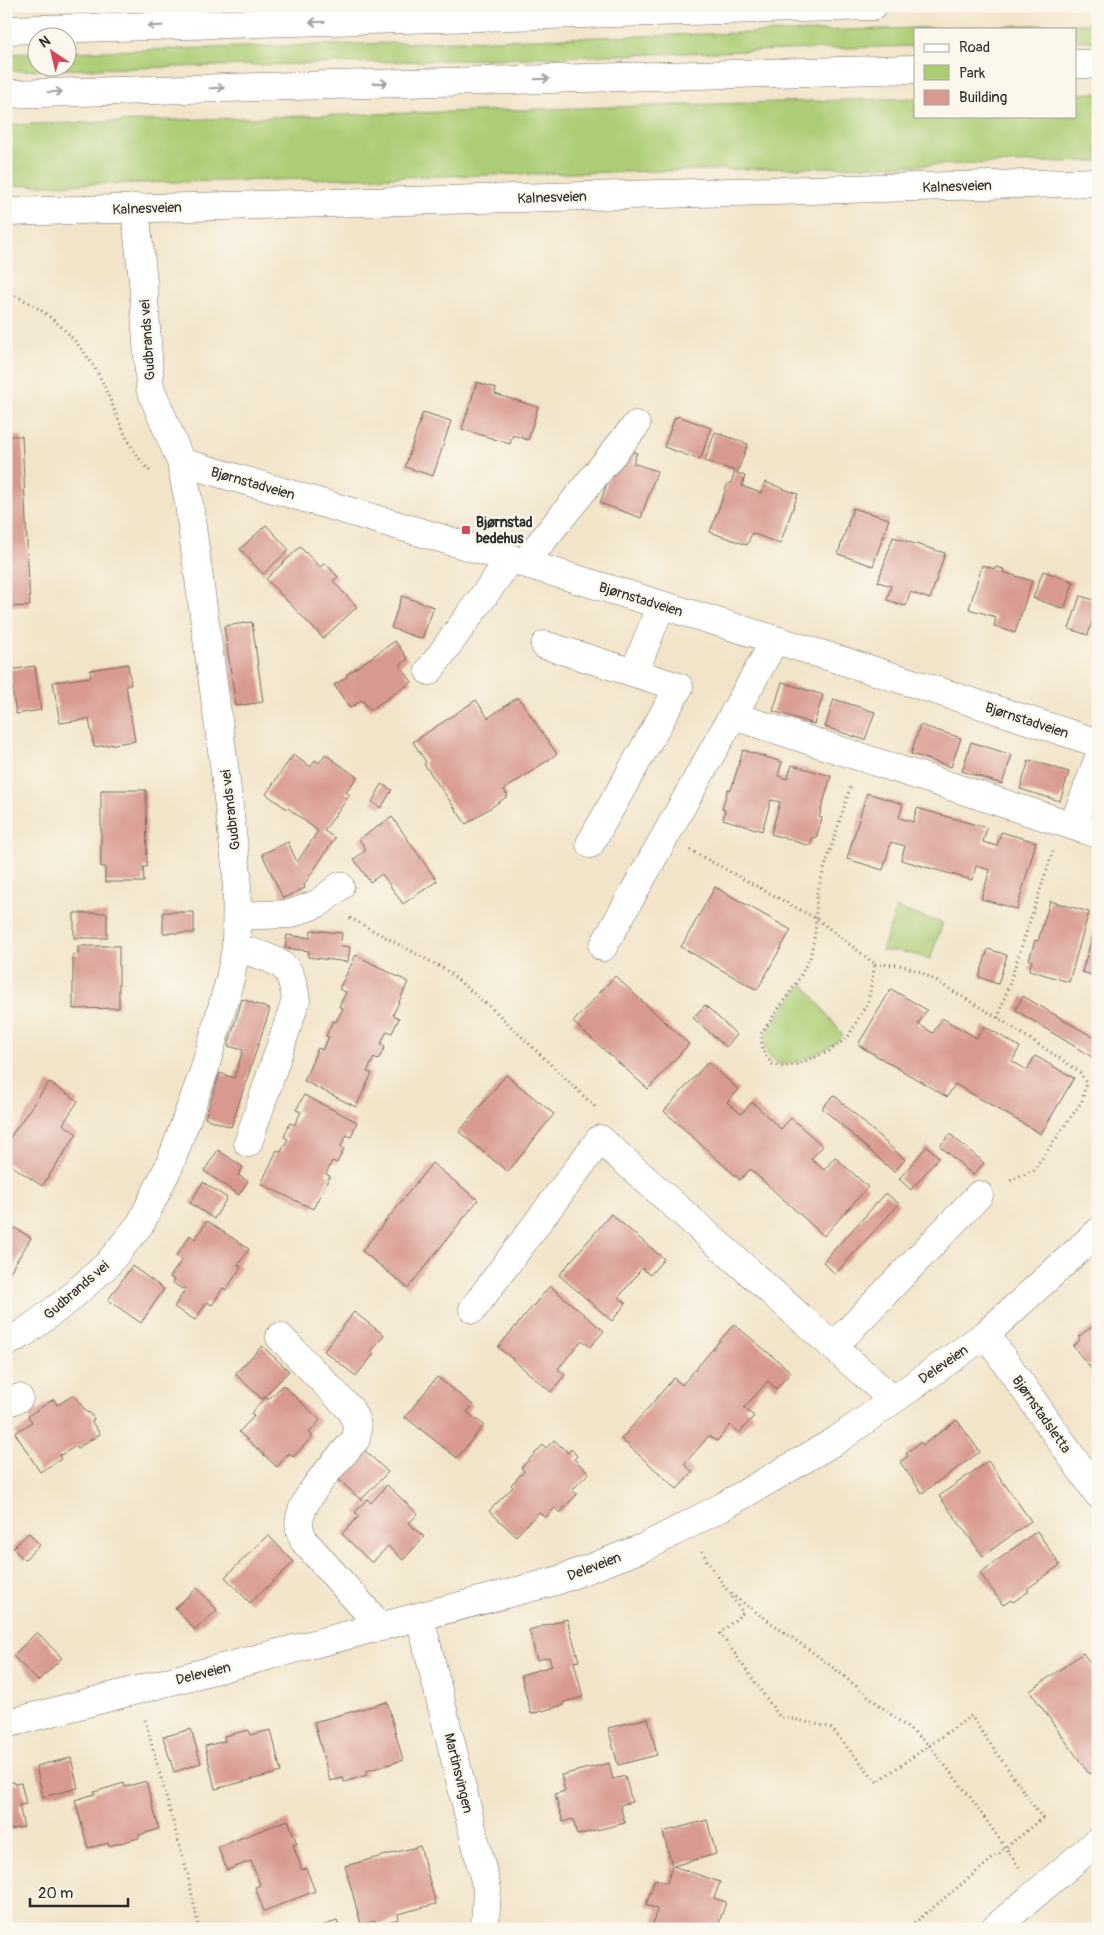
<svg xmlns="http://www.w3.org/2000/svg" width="1104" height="1935" font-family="Pangolin,sans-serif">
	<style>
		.green { fill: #accd75; stroke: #6c7c50 }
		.building { fill: #d89990 }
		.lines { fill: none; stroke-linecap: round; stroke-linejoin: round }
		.minor-casing { stroke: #716c62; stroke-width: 29 }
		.major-casing { stroke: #716c62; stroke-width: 29 }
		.highway-casing { stroke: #716c62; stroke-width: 29 }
		.path { stroke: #716c62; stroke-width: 3; stroke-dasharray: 1 4; stroke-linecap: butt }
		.minor { stroke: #fff; stroke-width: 28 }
		.major { stroke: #fff; stroke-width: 28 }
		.highway { stroke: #fff; stroke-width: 28 }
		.oneway { stroke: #a0a0a0 }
		.poi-dot { fill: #d1495b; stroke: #fbf7ec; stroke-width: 2 }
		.labels { text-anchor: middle; stroke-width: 5; stroke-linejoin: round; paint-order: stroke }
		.street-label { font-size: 14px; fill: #2b2b2b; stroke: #fbf7ec }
		.poi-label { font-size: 14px; font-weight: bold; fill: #2b2b2b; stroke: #fbf7ec; text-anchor: start }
	</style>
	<rect width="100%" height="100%" fill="#fbf7ec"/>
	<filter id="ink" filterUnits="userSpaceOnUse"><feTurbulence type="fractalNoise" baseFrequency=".02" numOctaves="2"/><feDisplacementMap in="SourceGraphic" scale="10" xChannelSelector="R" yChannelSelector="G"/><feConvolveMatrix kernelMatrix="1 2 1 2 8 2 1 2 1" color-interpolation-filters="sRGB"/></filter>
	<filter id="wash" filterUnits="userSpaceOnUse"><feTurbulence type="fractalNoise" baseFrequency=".0096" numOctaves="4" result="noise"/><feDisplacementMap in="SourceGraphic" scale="20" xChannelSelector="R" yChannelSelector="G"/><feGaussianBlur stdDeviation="1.12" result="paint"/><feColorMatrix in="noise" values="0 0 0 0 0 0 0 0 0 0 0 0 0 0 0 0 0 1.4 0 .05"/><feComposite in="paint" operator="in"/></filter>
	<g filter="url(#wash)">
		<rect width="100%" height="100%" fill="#f2e4c9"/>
		<path class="green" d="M 1098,23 L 1098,41 L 1075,41 L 1075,29 L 915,29 L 915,46 L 426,61 L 6,71 L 6,54 L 37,53 L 38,68 L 68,68 L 68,52 Z
			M 1098,93 L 1098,161 L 6,186 L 6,125 L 915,98 L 915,116 L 1075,116 L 1075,94 Z
			M 896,908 L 943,923 L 930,959 L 900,951 L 882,951 Z
			M 803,983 L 843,1035 C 832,1049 796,1066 779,1064 C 741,1046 791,1003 803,983 Z"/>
		<g id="blocks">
			<path class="building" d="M 477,382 L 496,388 L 495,394 L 538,407 L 528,440 L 513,435 L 510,444 L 462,429 Z
				M 423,412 L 451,421 L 433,476 L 405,467 Z
				M 678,416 L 711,428 L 700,460 L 664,447 L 675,417 L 677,418 Z
				M 715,432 L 748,444 L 737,473 L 745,476 L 742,486 L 761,493 L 765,482 L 798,494 L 780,544 L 752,533 L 747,545 L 710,532 L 728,483 L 731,483 L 735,471 L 705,461 Z
				M 6,436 L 22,436 L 30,606 L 6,607 Z
				M 622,448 L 637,453 L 633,463 L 657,471 L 641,518 L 600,503 L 616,457 Z
				M 853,508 L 889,519 L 873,566 L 838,554 Z
				M 266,525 L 289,550 L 263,574 L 240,549 Z
				M 893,537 L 945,553 L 930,599 L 910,592 L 906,606 L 887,600 L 891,586 L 878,582 Z
				M 300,547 L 320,567 L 325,563 L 338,577 L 333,581 L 357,607 L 323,638 L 266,579 Z
				M 982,565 L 995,569 L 996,567 L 1004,569 L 1003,572 L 1032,581 L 1015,633 L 994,626 L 996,617 L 969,609 Z
				M 1043,571 L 1074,582 L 1064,609 L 1033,598 Z
				M 402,596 L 434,607 L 422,639 L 391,628 Z
				M 1080,596 L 1098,601 L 1088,635 L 1069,629 Z
				M 252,622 L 263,702 L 236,706 L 224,626 Z
				M 395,641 L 408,659 L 400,665 L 412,682 L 370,710 L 362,700 L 350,708 L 334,685 L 347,677 L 346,675 Z
				M 128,664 L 131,685 L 126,685 L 135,741 L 94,747 L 89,719 L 60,723 L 53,682 L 91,677 L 90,670 Z
				M 35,666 L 41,710 L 16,714 L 9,670 Z
				M 782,682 L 823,695 L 814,724 L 773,711 Z
				M 518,697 L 557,754 L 504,790 L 508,796 L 466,824 L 424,764 L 426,762 L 413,742 L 476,700 L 488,718 Z
				M 834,699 L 875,712 L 865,740 L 825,727 Z
				M 920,725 L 961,738 L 951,767 L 911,754 Z
				M 971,742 L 1012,755 L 1002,784 L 962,771 Z
				M 743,750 L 782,762 L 778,776 L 787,779 L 792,765 L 831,776 L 819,817 L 822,818 L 816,838 L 813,837 L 810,846 L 771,834 L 780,802 L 771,800 L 762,831 L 723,819 L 725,810 L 722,809 L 728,789 L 731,790 Z
				M 325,754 L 357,777 L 346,792 L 350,795 L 324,831 L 335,838 L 304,885 L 305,888 L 283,898 L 262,854 L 288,842 L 297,862 L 318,831 L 288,808 L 287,809 L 266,794 L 293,755 L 311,767 L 315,760 L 319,763 Z
				M 1029,760 L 1069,772 L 1060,801 L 1020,789 Z
				M 382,784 L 392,790 L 381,808 L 372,802 Z
				M 101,790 L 146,790 L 147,867 L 143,867 L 144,882 L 105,882 L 105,867 L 101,867 Z
				M 867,793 L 903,804 L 899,818 L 913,822 L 917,808 L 987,828 L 983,842 L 997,846 L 1001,832 L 1036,842 L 1017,909 L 981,899 L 990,870 L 976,866 L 972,880 L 901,860 L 905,846 L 891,842 L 883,870 L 847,859 Z
				M 392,817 L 437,881 L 403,904 L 382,874 L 370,882 L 354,859 L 366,850 L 359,839 Z
				M 715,887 L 791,930 L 757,990 L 681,947 Z
				M 1050,901 L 1089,912 L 1069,982 L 1029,970 L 1032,961 L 1029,960 L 1035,940 L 1038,941 Z
				M 163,912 L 194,912 L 194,933 L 163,933 Z
				M 74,913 L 107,913 L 107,938 L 74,938 Z
				M 1097,921 L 1098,921 L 1098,977 L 1082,972 Z
				M 311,930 L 342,933 L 340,946 L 350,947 L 348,962 L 308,957 L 309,951 L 285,948 L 287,935 L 310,938 Z
				M 78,946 L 119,946 L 119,1008 L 73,1009 L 73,955 L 78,954 Z
				M 988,949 L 1007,955 L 998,984 L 979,977 Z
				M 356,955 L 408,982 L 393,1015 L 399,1018 L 392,1033 L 387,1031 L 381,1044 L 385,1047 L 378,1060 L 374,1058 L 367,1072 L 372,1073 L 356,1107 L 304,1081 L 318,1048 L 322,1050 L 329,1037 L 326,1036 L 333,1021 L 336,1022 L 343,1008 L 339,1007 L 346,992 L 339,989 Z
				M 615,976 L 689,1044 L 648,1089 L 573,1022 Z
				M 891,989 L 927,1010 L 918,1024 L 933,1033 L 942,1018 L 977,1038 L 984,1026 L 1020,1047 L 1012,1061 L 1027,1070 L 1035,1056 L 1074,1078 L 1041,1134 L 955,1084 L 947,1097 L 858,1045 Z
				M 1023,996 L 1098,1040 L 1097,1060 L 1015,1010 Z
				M 242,999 L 270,1009 L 231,1127 L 205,1118 L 220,1073 L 234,1078 L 243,1050 L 228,1046 Z
				M 705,1005 L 737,1035 L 726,1047 L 693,1018 Z
				M 708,1062 L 739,1090 L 727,1102 L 741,1114 L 752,1102 L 781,1129 L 791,1118 L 823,1146 L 811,1159 L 824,1170 L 835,1157 L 868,1187 L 824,1236 L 750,1169 L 740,1180 L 664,1111 Z
				M 506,1075 L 554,1114 L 508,1172 L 459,1132 Z
				M 49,1082 L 78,1101 L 63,1124 L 77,1134 L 42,1186 L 6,1162 L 6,1143 Z
				M 304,1095 L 357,1122 L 351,1137 L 347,1135 L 341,1146 L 344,1149 L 337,1163 L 332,1161 L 326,1174 L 330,1176 L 313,1209 L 261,1184 L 277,1150 L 281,1152 L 288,1139 L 284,1137 L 290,1123 L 294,1125 L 301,1112 L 296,1110 Z
				M 834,1095 L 905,1160 L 894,1172 L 822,1108 Z
				M 950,1134 L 984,1163 L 973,1175 L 940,1146 Z
				M 927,1146 L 939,1157 L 911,1190 L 899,1179 Z
				M 218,1150 L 243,1167 L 238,1175 L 248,1181 L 239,1195 L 204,1171 Z
				M 432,1163 L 478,1200 L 408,1288 L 362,1251 Z
				M 203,1182 L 227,1198 L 214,1219 L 190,1203 Z
				M 886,1193 L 899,1204 L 835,1274 L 823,1262 Z
				M 611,1214 L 664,1259 L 650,1275 L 642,1268 L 619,1297 L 626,1303 L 612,1321 L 559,1275 Z
				M 207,1221 L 249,1249 L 238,1265 L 241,1267 L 226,1290 L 223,1288 L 212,1305 L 207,1302 L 195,1320 L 174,1307 L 186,1288 L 184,1287 L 182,1289 L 172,1282 L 174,1280 L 170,1277 L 182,1260 L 176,1256 L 190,1235 L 195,1239 Z
				M 6,1222 L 31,1238 L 6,1278 Z
				M 132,1266 L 164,1289 L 141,1323 L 108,1300 Z
				M 550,1286 L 604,1331 L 590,1347 L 582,1340 L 558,1369 L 565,1375 L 551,1392 L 498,1347 Z
				M 354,1312 L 384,1335 L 371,1352 L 374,1354 L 356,1376 L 324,1351 Z
				M 734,1324 L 791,1372 L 776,1389 L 768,1381 L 744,1408 L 754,1416 L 739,1433 L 730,1425 L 717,1441 L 709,1436 L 684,1464 L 693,1472 L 677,1489 L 621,1439 L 674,1378 L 682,1385 Z
				M 1093,1326 L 1095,1329 L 1098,1327 L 1098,1373 L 1096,1375 L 1073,1346 L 1080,1340 L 1078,1337 Z
				M 262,1346 L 289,1371 L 262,1399 L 235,1374 Z
				M 437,1377 L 473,1405 L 467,1412 L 484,1425 L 457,1458 L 405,1417 Z
				M 283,1385 L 320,1420 L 309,1433 L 313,1436 L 293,1457 L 289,1453 L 277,1467 L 239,1432 L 254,1416 L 251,1413 L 266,1397 L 268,1400 Z
				M 74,1395 L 83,1407 L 87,1413 L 89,1412 L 94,1419 L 92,1422 L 100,1434 L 78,1448 L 76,1446 L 59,1456 L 61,1459 L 40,1472 L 15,1433 L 32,1422 L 28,1416 L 54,1399 L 57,1405 Z
				M 957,1420 L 980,1452 L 922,1493 L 900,1462 L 908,1456 L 906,1453 L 921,1442 L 923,1445 Z
				M 554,1440 L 568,1453 L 571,1449 L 577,1456 L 574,1459 L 589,1473 L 572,1490 L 577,1494 L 560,1513 L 555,1508 L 545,1518 L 539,1512 L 516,1536 L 489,1511 L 513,1487 L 511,1485 L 524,1471 L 521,1468 L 543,1445 L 546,1448 Z
				M 361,1447 L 388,1472 L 361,1500 L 335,1476 Z
				M 988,1461 L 1031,1521 L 983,1556 L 939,1496 Z
				M 387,1485 L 418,1514 L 409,1523 L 424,1537 L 403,1560 L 388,1546 L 372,1563 L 342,1534 L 359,1516 L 355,1512 L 367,1499 L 371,1503 Z
				M 1037,1531 L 1060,1565 L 1027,1589 L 1029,1591 L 1013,1602 L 1011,1600 L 1003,1605 L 980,1573 Z
				M 29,1533 L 40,1545 L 24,1560 L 13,1548 Z
				M 268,1535 L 294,1562 L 250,1603 L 225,1577 Z
				M 197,1588 L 217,1610 L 195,1630 L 175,1608 Z
				M 567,1619 L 579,1661 L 574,1662 L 583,1697 L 564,1702 L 564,1705 L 531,1714 L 521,1675 L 552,1666 L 549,1657 L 537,1660 L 529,1630 Z
				M 37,1632 L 62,1658 L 38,1681 L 13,1656 Z
				M 1083,1653 L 1098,1675 L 1098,1691 L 1092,1695 L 1098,1703 L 1098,1767 L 1089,1774 L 1030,1691 Z
				M 387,1702 L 403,1760 L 366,1771 L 367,1775 L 344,1782 L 343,1778 L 330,1781 L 314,1722 Z
				M 648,1718 L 657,1755 L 618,1765 L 608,1728 Z
				M 191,1729 L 201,1763 L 174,1772 L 163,1737 Z
				M 249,1730 L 250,1735 L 271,1730 L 281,1772 L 215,1789 L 205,1746 L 225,1741 L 224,1736 Z
				M 71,1758 L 78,1788 L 43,1797 L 36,1766 Z
				M 609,1763 L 613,1779 L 625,1776 L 632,1802 L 620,1805 L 625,1823 L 577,1835 L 573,1819 L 563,1822 L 555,1794 L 565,1791 L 561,1775 Z
				M 146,1781 L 159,1829 L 139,1835 L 139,1838 L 109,1846 L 108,1843 L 88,1848 L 75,1800 L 95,1794 L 94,1792 L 124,1783 L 125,1787 Z
				M 14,1782 L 15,1784 L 21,1783 L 26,1804 L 19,1805 L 24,1827 L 6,1831 L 6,1783 Z
				M 288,1820 L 297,1844 L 293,1845 L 302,1870 L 306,1868 L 315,1891 L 264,1911 L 255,1887 L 260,1885 L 251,1861 L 227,1870 L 218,1847 Z
				M 707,1820 L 716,1854 L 673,1866 L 720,1882 L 714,1898 L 726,1902 L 717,1929 L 705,1925 L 704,1929 L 660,1929 L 652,1926 L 657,1909 L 646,1905 L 655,1879 L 667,1883 L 672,1866 L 663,1832 Z
				M 420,1846 L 436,1904 L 398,1914 L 399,1919 L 376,1925 L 375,1921 L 361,1924 L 345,1866 Z
				M 337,1921 L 340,1929 L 315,1929 L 315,1928 Z"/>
		</g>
	</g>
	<g filter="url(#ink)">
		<use href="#blocks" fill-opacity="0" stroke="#716c62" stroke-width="1"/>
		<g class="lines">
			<g class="minor-casing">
				<path id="minor" d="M 181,462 C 488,551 795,643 1098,743
					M 525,562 L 636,425
					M 545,645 L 679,687 L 590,844
					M 429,671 L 511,558
					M 634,673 L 661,605
					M 734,716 L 1098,834
					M 1073,826 L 1098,760
					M 237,916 L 290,914 L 319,903 L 340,886
					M 603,947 L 775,640
					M 236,948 C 251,953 276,957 287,970 C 293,978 294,991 296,1000 L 248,1143
					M 473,1309 L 600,1139 L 892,1399
					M 986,1334 L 1098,1494
					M 280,1337 L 350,1409 C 356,1420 359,1427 356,1439 C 339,1459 293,1503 300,1530 C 301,1534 303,1537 304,1541 L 381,1627
					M 6,1343 L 24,1333 L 68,1300 L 107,1265 L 141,1223 L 170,1164 L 204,1071 L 230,979 L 236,948 L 237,874 L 224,765 L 189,504 L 181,462 L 150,388 L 143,281 L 135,208
					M 834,1346 L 979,1195
					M 6,1403 L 19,1398
					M 420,1617 L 487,1889 L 485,1925 L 483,1929
					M 6,1724 L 556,1581 L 645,1547 L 722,1507 L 837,1440 L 986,1334 L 1098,1232
					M 994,1929 L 1098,1841"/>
			</g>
			<g class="major-casing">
				<path id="major" d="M 6,212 L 1098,182"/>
			</g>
			<g class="highway-casing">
				<path id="highway" d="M 6,30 L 873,6
					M 1075,64 L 1098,64
					M 6,94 L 915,69"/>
			</g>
			<path class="path" d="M 6,292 C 47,307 82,342 102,381 C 116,411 126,447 150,471
				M 690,850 L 817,919 L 875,964 L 868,1002 L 848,1037 L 828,1052 L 796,1065 L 781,1067 L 772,1064 L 762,1050 L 761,1034 L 797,982 L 810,958 L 815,934 L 817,892 L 851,785
				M 350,918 L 446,970 L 497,1013 L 594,1106 L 595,1109
				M 875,964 L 901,965 L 921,972 L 998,1018 L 1079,1071 L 1086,1083 L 1082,1101 L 1034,1170 L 1007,1182
				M 998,1018 L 1053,851
				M 702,1551 L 707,1561 L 743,1613 L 720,1633 L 779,1716 L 830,1727 L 877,1782 L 971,1716 L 1042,1818 L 907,1929
				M 731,1594 L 826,1662 L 929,1745 L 970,1797 L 1019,1867
				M 145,1720 L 188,1876 L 199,1929"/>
			<use href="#minor" class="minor"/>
			<use href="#major" class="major"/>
			<use href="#highway" class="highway"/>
		</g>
		<defs><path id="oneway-shaft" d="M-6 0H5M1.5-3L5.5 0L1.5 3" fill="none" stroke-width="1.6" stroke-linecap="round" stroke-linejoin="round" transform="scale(1.25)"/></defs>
		<g class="oneway">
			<use href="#oneway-shaft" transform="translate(317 22) rotate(178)"/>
			<use href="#oneway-shaft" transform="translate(155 26) rotate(178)"/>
			<use href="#oneway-shaft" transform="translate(542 79) rotate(-2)"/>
			<use href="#oneway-shaft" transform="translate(380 83) rotate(-2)"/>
			<use href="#oneway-shaft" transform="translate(217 88) rotate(-2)"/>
			<use href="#oneway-shaft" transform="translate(55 92) rotate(-2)"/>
		</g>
	</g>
	<rect class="poi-dot" x="461" y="525" width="10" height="10" rx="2.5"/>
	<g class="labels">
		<g class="street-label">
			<text transform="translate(957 186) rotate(-2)" y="5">Kalnesveien</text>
			<text transform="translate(552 197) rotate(-2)" y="5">Kalnesveien</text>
			<text transform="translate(147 208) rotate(-2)" y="5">Kalnesveien</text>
			<text transform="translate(147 340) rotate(-94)" y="5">Gudbrands vei</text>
			<text transform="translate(253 483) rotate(16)" y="5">Bjørnstadveien</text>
			<text transform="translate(641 599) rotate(17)" y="5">Bjørnstadveien</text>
			<text transform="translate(1027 720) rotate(18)" y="5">Bjørnstadveien</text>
			<text transform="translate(230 810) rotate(-97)" y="5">Gudbrands vei</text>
			<text transform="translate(76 1290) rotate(-41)" y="5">Gudbrands vei</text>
			<text transform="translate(943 1364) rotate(-35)" y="5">Deleveien</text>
			<text transform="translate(1042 1414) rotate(55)" y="5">Bjørnstadsletta</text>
			<text transform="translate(594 1566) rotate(-21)" y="5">Deleveien</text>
			<text transform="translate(203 1673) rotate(-14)" y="5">Deleveien</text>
			<text transform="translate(459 1773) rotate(76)" y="5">Martinsvingen</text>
		</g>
		<g class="poi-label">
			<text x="476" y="527">Bjørnstad<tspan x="476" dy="16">bedehus</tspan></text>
		</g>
	</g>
	<rect width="1104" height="1935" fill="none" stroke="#fbf7ec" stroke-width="25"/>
	<rect x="914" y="28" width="162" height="90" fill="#fbf7ec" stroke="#a8a59f"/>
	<rect x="924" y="44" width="25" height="8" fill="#ffffff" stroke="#a8a59f"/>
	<text x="959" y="52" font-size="15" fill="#2b2b2b">Road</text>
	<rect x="924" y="65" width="25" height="15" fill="#accd75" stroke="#a8a59f"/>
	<text x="959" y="78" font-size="15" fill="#2b2b2b">Park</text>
	<rect x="924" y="90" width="25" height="15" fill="#d89990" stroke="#a8a59f"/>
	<text x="959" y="102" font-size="15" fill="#2b2b2b">Building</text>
	<g transform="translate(52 52) rotate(325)"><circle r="24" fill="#fbf7ec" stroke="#a8a59f"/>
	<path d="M0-4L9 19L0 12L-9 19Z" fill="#d1495b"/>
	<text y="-8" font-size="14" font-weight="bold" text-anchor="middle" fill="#2b2b2b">N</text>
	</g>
	<path d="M30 1898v8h98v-8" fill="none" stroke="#2b2b2b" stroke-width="2.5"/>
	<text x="38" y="1898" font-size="15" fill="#2b2b2b" stroke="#fbf7ec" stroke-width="4" paint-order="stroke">20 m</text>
</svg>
